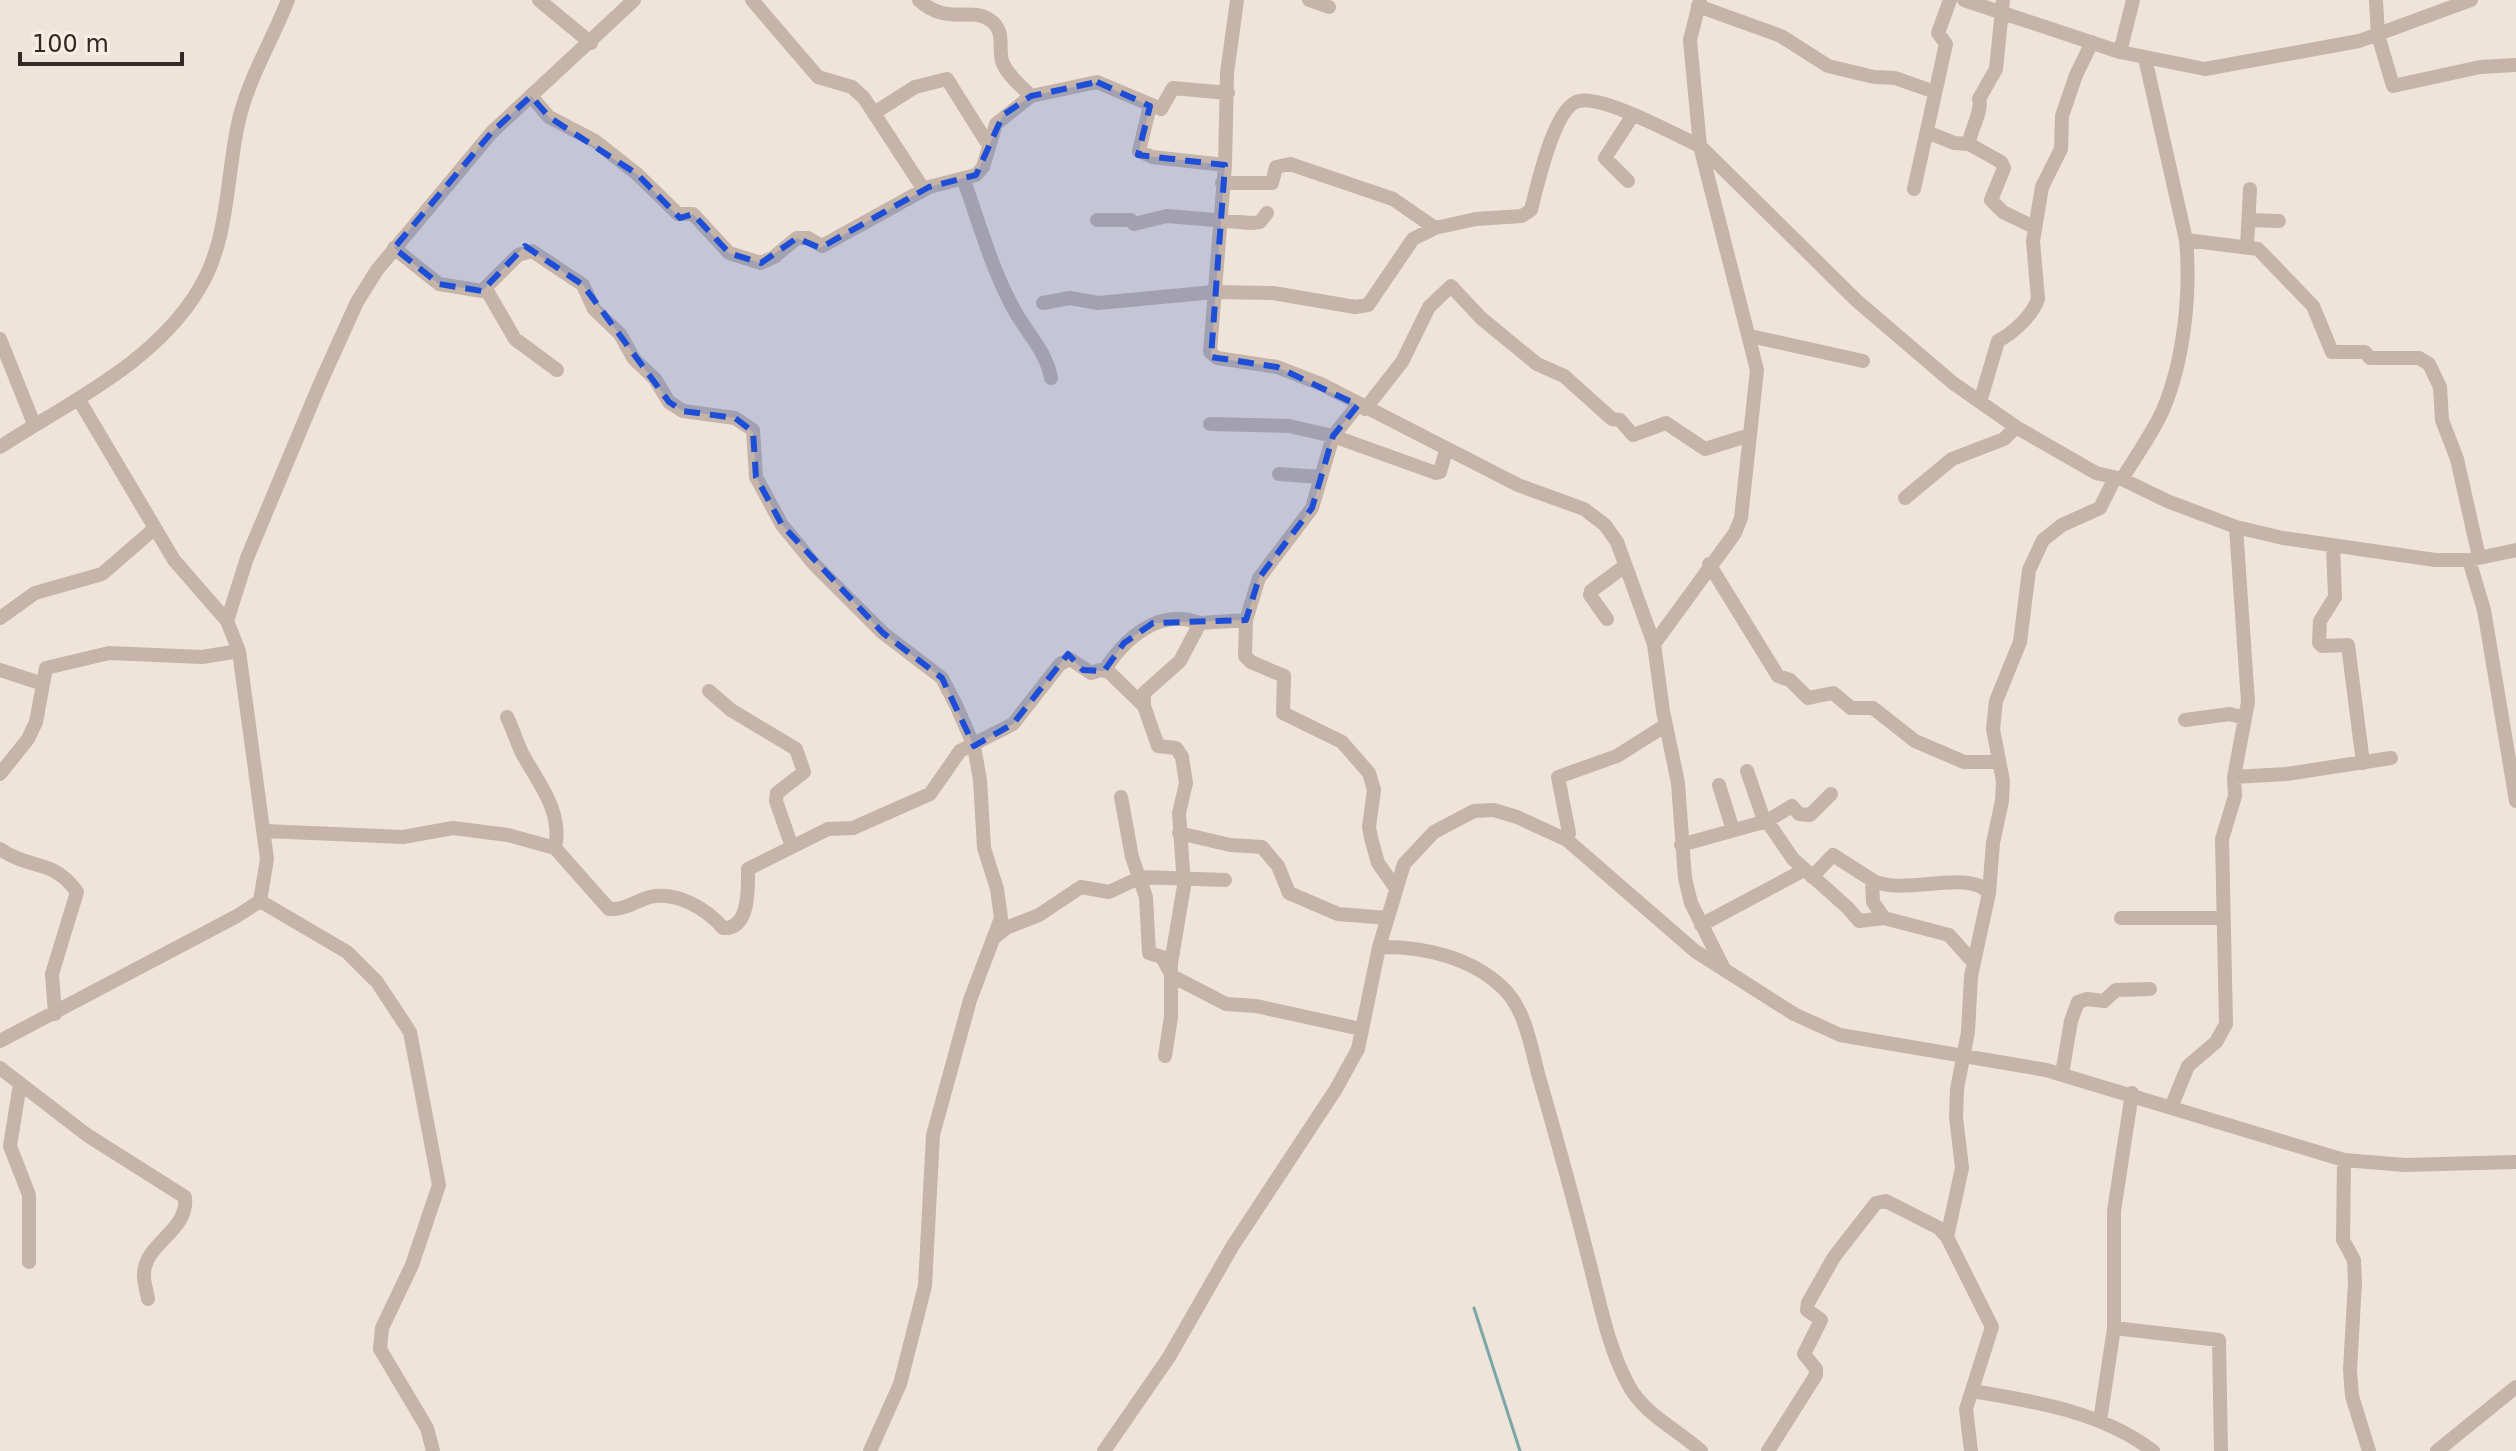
<svg xmlns="http://www.w3.org/2000/svg" width="2516" height="1451" font-family="'DejaVu Sans',sans-serif">
	<style>
		.lines { fill: none; stroke-linecap: round; stroke-linejoin: round }
		.stream { stroke: #7ba7a8; stroke-width: 3 }
		.minor { stroke: #c5b4a7; stroke-width: 14 }
		.marked { fill: #1d4ed8; fill-opacity: 0.2; stroke: #1d4ed8; stroke-width: 6; stroke-dasharray: 16 10; stroke-linejoin: round }
	</style>
	<rect width="100%" height="100%" fill="#eee4d9"/>
	<g class="lines">
		<path class="stream" d="M 1474,1308 L 1520,1451"/>
		<path class="minor" d="M 539,0 L 591,43
			M 752,0 L 818,77 L 852,87 L 864,98 L 924,190
			M 919,0 C 947,26 970,6 990,20 C 1006,31 998,47 1002,61 C 1006,74 1022,87 1031,96
			M 1237,0 L 1227,73 L 1225,165 L 1210,352 L 1217,358 L 1277,367 L 1321,384 L 1518,485 L 1584,509 L 1605,525 L 1617,542 L 1654,644 L 1663,711 L 1678,783 L 1685,878 L 1691,903 L 1723,967
			M 1309,0 L 1329,7
			M 1700,0 L 1690,40 L 1700,146 L 1857,301 L 1953,383 L 2016,427 L 2096,473 L 2122,479 L 2167,501 L 2236,527 L 2283,538 L 2435,560 L 2469,560 L 2516,550
			M 1964,0 L 2120,52 L 2205,69 L 2359,41 L 2471,0
			M 2003,0 L 1996,69 L 1979,99 C 1983,112 1970,129 1969,144 L 2001,162 L 2004,168 L 1991,200 L 2003,212 L 2034,227
			M 2376,0 L 2378,35 L 2393,86 L 2480,67 L 2516,65
			M 1698,6 L 1781,36 L 1828,66 L 1874,77 L 1895,78 L 1935,92
			M 2120,52 L 2133,0
			M 531,96 L 549,117 L 595,141 L 637,174 L 678,214 L 693,214 L 729,253 L 761,263 L 774,257 L 797,238 L 808,238 L 822,246 L 929,187 L 976,175 L 983,167 L 996,124 L 1031,96 L 1097,82 L 1161,109 L 1173,88 L 1228,93
			M 1150,106 L 1139,151 L 1152,157 L 1225,165
			M 874,113 L 915,87 L 947,79 L 986,141 L 991,142
			M 1927,132 L 1954,143 L 1969,144
			M 964,181 C 979,222 990,263 1010,302 C 1023,330 1045,347 1051,378
			M 1628,181 L 1605,158 L 1633,115
			M 1222,183 L 1272,183 L 1276,167 L 1290,164 L 1393,199 L 1435,228 L 1476,219 L 1522,216 L 1531,210 C 1537,187 1554,106 1579,101 C 1603,95 1676,135 1700,146 L 1757,370 L 1741,518 L 1735,533 L 1654,644
			M 1914,189 L 1944,53 L 1946,44 L 1938,33 L 1950,0
			M 1097,220 L 1131,220 L 1134,224 L 1167,216 L 1251,223 L 1260,222 L 1267,213
			M 2249,220 L 2279,221
			M 2186,240 L 2258,249 L 2313,306 L 2332,352 L 2365,352 L 2370,358 L 2419,358 L 2429,364 L 2440,387 L 2442,420 L 2457,459 L 2479,557
			M 2247,247 L 2250,189
			M 394,248 L 439,284 L 482,291 L 518,255 L 532,251 L 583,285 L 594,309 L 620,334 L 634,359 L 655,379 L 669,402 L 683,411 L 735,418 L 753,430 L 756,477 L 782,525 L 814,564 L 883,633 L 942,678 L 956,705 L 974,746 L 980,780 L 984,848 L 997,889 L 1001,918 L 970,1000 L 933,1135 L 925,1286 L 900,1384 L 870,1451
			M 486,289 L 515,339 L 557,370
			M 1043,303 L 1070,298 L 1098,303 L 1214,292 L 1273,293 L 1355,307 L 1368,305 L 1413,239 L 1435,228
			M 1750,336 L 1863,361
			M 0,339 L 34,424
			M 1980,402 L 1998,341 C 2013,333 2032,316 2038,299 L 2033,241 L 2042,187 L 2061,149 L 2062,116 L 2076,75 L 2092,42
			M 1358,405 L 1333,436 L 1312,508 L 1259,578 L 1246,620 L 1245,656 L 1251,662 L 1284,676 L 1283,713 L 1342,742 L 1369,773 L 1374,790 L 1369,827 L 1371,838 L 1378,863 L 1395,887
			M 1365,409 L 1402,362 L 1429,307 L 1451,286 L 1481,318 L 1537,364 L 1564,376 L 1612,419 L 1620,420 L 1633,435 L 1666,423 L 1705,449 L 1750,435
			M 1210,424 L 1289,426 L 1333,436 L 1436,473 L 1440,472 L 1446,450
			M 0,447 C 69,402 155,363 199,289 C 229,240 226,179 238,124 C 247,81 272,41 288,0
			M 1279,474 L 1321,477
			M 2122,479 C 2136,456 2152,434 2163,410 C 2184,360 2191,293 2186,240 L 2145,58
			M 1905,498 L 1952,459 L 2004,439 L 2016,427
			M 2333,546 L 2335,597 L 2320,621 L 2319,643 L 2322,646 L 2348,645 L 2363,763
			M 2469,560 L 2484,610 L 2516,801
			M 1709,564 L 1778,676 L 1790,680 L 1808,698 L 1833,693 L 1851,708 L 1873,708 L 1915,741 L 1964,762 L 1998,762
			M 0,618 L 35,593 L 102,574 L 154,529
			M 1607,619 L 1590,595 L 1591,591 L 1625,566
			M 227,621 L 247,558 L 319,386 L 357,302 L 377,270 L 492,132 L 634,0
			M 0,670 L 43,684
			M 1104,671 C 1124,639 1159,607 1200,623
			M 709,691 L 731,710 L 796,749 L 804,772 L 777,793 L 776,801 L 792,847
			M 1144,706 L 1144,693 L 1180,661 L 1200,623 L 1246,620
			M 507,717 C 513,729 516,741 522,753 C 538,783 563,811 555,848
			M 2185,720 L 2230,714 L 2244,718
			M 1747,771 L 1764,820
			M 0,774 L 28,739 L 36,722 L 46,668 L 109,653 L 202,657 L 239,651
			M 2234,777 L 2286,774 L 2391,758
			M 1719,785 L 1733,830
			M 1121,797 L 1132,857 L 1146,897 L 1149,953 L 1162,957 L 1172,976 L 1226,1004 L 1256,1006 L 1361,1029
			M 1767,821 L 1792,806 L 1799,814 L 1810,815 L 1831,794
			M 265,831 L 403,837 L 453,828 L 508,835 L 555,848 L 609,909 C 626,910 635,901 650,897 C 677,891 707,909 723,928 C 750,930 748,888 748,869 L 828,829 L 853,828 L 930,794 L 960,751 L 1013,724 L 1060,664 L 1070,659 L 1091,673 L 1100,670 L 1109,672 L 1144,706 L 1158,746 L 1176,748 L 1182,757 L 1186,783 L 1179,813 L 1184,886 L 1171,963 L 1171,1017 L 1165,1056
			M 1179,833 L 1230,845 L 1262,847 L 1278,866 L 1289,893 L 1338,914 L 1388,918
			M 1567,840 L 1569,833 L 1558,777 L 1617,756 L 1666,725
			M 1681,845 L 1767,821 L 1793,859 L 1848,908 L 1859,921 L 1884,918 L 1949,935 L 1973,962
			M 0,849 C 32,871 53,858 77,892 L 52,974 L 55,1014
			M 1812,877 L 1833,855 L 1872,880 L 1873,902 L 1884,918
			M 1872,880 C 1902,897 1968,868 1989,893
			M 260,901 L 347,952 L 377,982 L 410,1032 L 439,1185 L 412,1265 L 382,1328 L 380,1349 L 427,1428 L 433,1451
			M 2121,918 L 2222,918
			M 1701,925 L 1804,870
			M 995,937 L 1006,928 L 1039,915 L 1081,887 L 1109,892 L 1141,877 L 1225,880
			M 1379,947 C 1422,946 1471,957 1503,988 C 1526,1010 1531,1048 1539,1077 C 1556,1136 1572,1194 1587,1253 C 1599,1298 1607,1346 1629,1386 C 1645,1415 1677,1429 1701,1451
			M 0,1041 L 237,916 L 260,901 L 267,859 L 239,651 L 227,621 L 174,560 L 79,400
			M 0,1068 L 87,1135 L 185,1197 C 189,1231 146,1242 144,1273 C 143,1281 147,1291 148,1299
			M 2062,1074 L 2071,1021 L 2078,1002 L 2087,999 L 2104,1001 L 2116,990 L 2150,989
			M 20,1084 L 10,1146 L 29,1195 L 29,1262
			M 2172,1105 L 2188,1066 L 2216,1042 L 2226,1024 L 2222,839 L 2235,796 L 2234,777 L 2248,702 L 2236,527
			M 2344,1160 L 2343,1240 L 2354,1260 L 2355,1282 L 2350,1370 L 2352,1396 L 2369,1451
			M 2114,1328 L 2219,1340 L 2221,1451
			M 1972,1391 C 2034,1401 2102,1412 2153,1451
			M 2100,1421 L 2114,1328 L 2114,1211 L 2132,1093
			M 1104,1451 L 1169,1357 L 1232,1247 L 1336,1089 L 1358,1049 L 1379,947 L 1404,864 L 1434,832 L 1474,811 L 1494,810 L 1517,817 L 1567,840 L 1695,951 L 1794,1014 L 1840,1035 L 2046,1070 L 2344,1160 L 2405,1165 L 2516,1162
			M 1768,1451 L 1816,1375 L 1816,1369 L 1804,1354 L 1821,1320 L 1807,1310 L 1808,1303 L 1834,1257 L 1876,1203 L 1886,1201 L 1939,1228 L 1947,1237
			M 1971,1451 L 1966,1409 L 1992,1327 L 1947,1237 L 1962,1168 L 1956,1117 L 1957,1089 L 1968,1032 L 1971,976 L 1989,893 L 1993,843 L 2002,801 L 2003,781 L 1993,729 L 1996,701 L 2020,642 L 2029,570 L 2043,540 L 2062,525 L 2100,508 L 2115,478
			M 2437,1451 L 2516,1387"/>
	</g>
	<path class="marked" d="M 1097,82 L 1150,106 L 1138,155 L 1225,165 L 1211,357 L 1277,367 L 1358,405 L 1333,436 L 1312,508 L 1259,578 L 1246,620 L 1153,623 L 1124,643 L 1104,671 L 1083,670 L 1068,654 L 1013,724 L 974,746 L 942,678 L 883,633 L 782,525 L 756,477 L 753,432 L 735,418 L 683,411 L 669,402 L 583,285 L 525,246 L 482,291 L 439,284 L 394,248 L 492,132 L 531,96 L 549,117 L 637,174 L 680,218 L 693,214 L 729,253 L 761,263 L 797,238 L 820,248 L 929,187 L 976,175 L 1003,115 L 1031,96 Z"/>
	<path d="M20 52v12h162v-12" fill="none" stroke="#322a27" stroke-width="4"/>
	<text x="32" y="52" font-size="24" fill="#322a27" stroke="#f7eee5" stroke-width="6" paint-order="stroke">100 m</text>
</svg>
